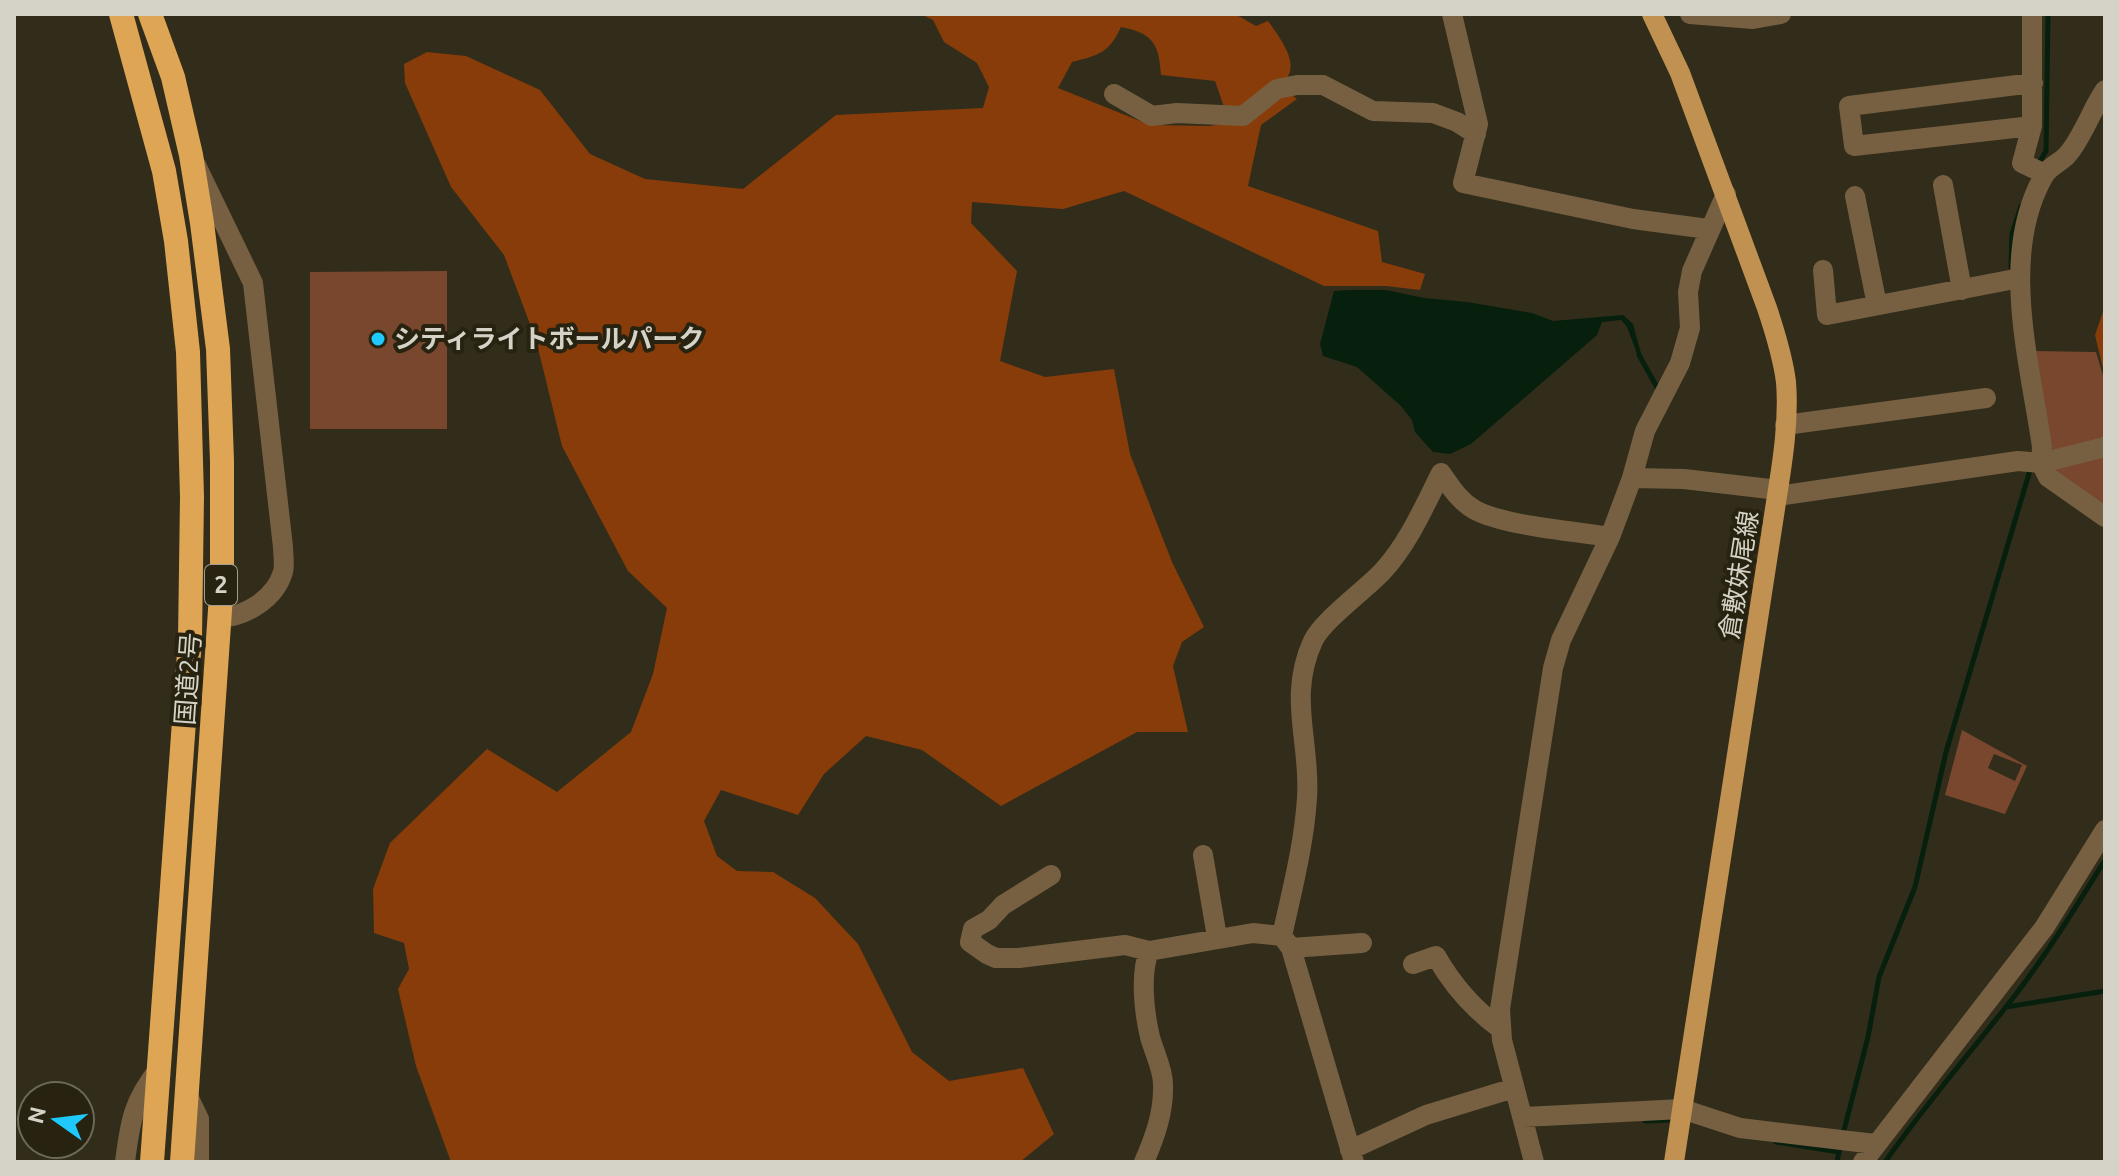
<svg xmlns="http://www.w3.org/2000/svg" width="2119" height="1176" font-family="Ubuntu,'Noto Sans JP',sans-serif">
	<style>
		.green { fill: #78472d; fill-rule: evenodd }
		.forest { fill: #883c09 }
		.water { fill: #071f0d }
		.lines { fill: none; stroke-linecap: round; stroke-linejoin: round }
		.stream { stroke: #071f0d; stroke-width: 5 }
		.minor { stroke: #776042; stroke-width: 20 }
		.major { stroke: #c19151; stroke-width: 20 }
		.highway { stroke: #dea555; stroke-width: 24 }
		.poi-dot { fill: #1fc9fd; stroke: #272310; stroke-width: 3 }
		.labels { text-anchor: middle; stroke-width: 8; stroke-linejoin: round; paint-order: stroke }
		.shield { fill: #272310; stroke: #a19e90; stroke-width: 2 }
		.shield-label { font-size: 24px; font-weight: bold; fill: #d5d3c7 }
		.poi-label { font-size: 26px; font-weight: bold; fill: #d5d3c7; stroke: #272310; text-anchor: start }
		.street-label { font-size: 26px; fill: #d5d3c7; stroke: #272310 }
	</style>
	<rect width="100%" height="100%" fill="#312d1a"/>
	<path class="green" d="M 447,271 L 447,429 L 310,429 L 310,272 Z
		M 2035,351 L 2096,352 L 2105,382 L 2105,440 L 2052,452 Z
		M 2105,454 L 2105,510 L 2056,476 L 2054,464 Z
		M 1962,730 L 2027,766 L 2005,814 L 1945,795 ZM 1994,754 L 2022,765 L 2015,781 L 1988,768 Z"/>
	<path class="forest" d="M 921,14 L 1235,14 L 1256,26 L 1268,21 C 1311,78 1288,81 1239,112 L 1225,110 L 1215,81 L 1161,75 C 1159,44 1153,33 1121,27 C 1109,53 1099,55 1072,62 L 1058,88 L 1150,125 L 1210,126 L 1244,119 L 1288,92 L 1297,99 L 1261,125 L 1248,186 L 1378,231 L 1382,262 L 1425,274 L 1420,290 L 1386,286 L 1324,286 L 1124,191 L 1063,209 L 972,202 L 971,223 L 1017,271 L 1000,361 L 1045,377 L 1114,369 L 1130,454 L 1172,562 L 1204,627 L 1182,642 L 1173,666 L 1188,732 L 1137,732 L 1001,806 L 922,750 L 866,736 L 824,774 L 798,815 L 721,790 L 704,821 L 717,856 L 737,871 L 773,872 L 815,898 L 858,944 L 912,1052 L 949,1081 L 1023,1068 L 1054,1134 L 1020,1162 L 451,1162 L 416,1066 L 398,989 L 409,969 L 404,943 L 374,933 L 373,889 L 390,843 L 487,749 L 557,792 L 631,732 L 653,674 L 667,608 L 628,571 L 562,446 L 536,340 L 504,255 L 451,187 L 405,83 L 404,64 L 427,52 L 466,56 L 540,90 L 590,154 L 645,179 L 743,189 L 836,115 L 983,108 L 989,87 L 977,63 L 944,42 L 933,20 Z
		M 2105,306 L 2105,377 L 2095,335 Z"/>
	<path class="water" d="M 1351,290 L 1386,290 L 1424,298 L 1467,302 L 1532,313 L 1553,321 L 1623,315 L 1633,324 L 1642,357 L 1639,359 L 1627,327 L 1621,320 L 1602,322 L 1597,335 L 1471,444 L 1450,454 L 1433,452 L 1415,432 L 1412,420 L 1401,406 L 1357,367 L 1323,356 L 1320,344 L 1334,291 Z"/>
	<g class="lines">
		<path class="stream" d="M 2039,163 L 2046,151 L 2048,14
			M 2011,267 L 2012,234 L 2021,206
			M 1639,355 L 1658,389
			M 2006,1007 L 2105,991
			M 1645,1121 L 1668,1120
			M 1843,1134 L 1868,1037 L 1879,977 L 1915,887 L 1946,752 L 2031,467
			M 1776,1142 L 1839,1152
			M 1837,1162 L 1841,1143
			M 1885,1162 C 1925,1105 1970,1053 2013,998 C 2047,954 2076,907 2105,860"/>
		<path class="minor" d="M 1452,14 L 1478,124 L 1463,183 L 1633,219 L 1708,229
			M 1690,14 L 1753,19 L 1781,14
			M 2032,14 L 2032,126 L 2022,163 L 2045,174
			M 2105,90 C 2092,109 2082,138 2068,154 C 2062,162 2051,165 2045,174 C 1998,253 2030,362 2042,447 L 2041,463 L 2048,477 L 2105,517
			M 1114,94 L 1152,116 L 1177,113 L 1243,116 L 1277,89 L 1297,85 L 1323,85 L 1373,111 L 1433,113 L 1457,122 L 1476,134
			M 2032,126 L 1854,146 L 1849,106 L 2033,83
			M 196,165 L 253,283 L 283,547 C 283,554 285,565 283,572 C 275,599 245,617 219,618
			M 1943,185 L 1962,290
			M 1855,196 L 1877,305
			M 1823,270 L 1827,315 L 2020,278
			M 1785,425 L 1986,398
			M 1632,478 L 1684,479 L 1778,490
			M 1777,496 L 2018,461 L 2041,463 L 2105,447
			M 1203,855 L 1217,937
			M 1051,875 L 1003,905 L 989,920 L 973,929 L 970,942 L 987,954 L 996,958 L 1019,958 L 1125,945 L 1149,951
			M 1282,936 C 1292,890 1304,845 1307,798 C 1311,743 1287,697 1313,641 C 1322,621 1365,590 1382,572 C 1408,544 1424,507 1441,473 C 1451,487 1459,501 1475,510 C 1505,526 1574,531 1610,537
			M 1291,948 L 1362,943
			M 1413,964 L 1436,956 C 1453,986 1473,1009 1501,1029
			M 188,1096 L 199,1119 L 199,1162
			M 1522,1117 L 1682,1109 L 1740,1128 L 1875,1144
			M 1350,1150 L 1426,1115 L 1514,1088
			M 125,1162 C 130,1122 133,1101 159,1069
			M 1144,1162 C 1155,1137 1164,1112 1163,1084 C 1163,1069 1154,1052 1150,1037 C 1144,1012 1140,974 1149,951 L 1253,933 L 1282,936 L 1291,948 L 1354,1162
			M 1534,1162 L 1502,1040 L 1500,1009 L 1553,668 L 1561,640 L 1610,537 L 1632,478 L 1645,431 L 1680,363 L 1690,328 L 1688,292 L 1692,271 L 1726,194
			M 1863,1162 L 2044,928 L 2105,830"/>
		<path class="major" d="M 1652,14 L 1680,73 L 1767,308 C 1775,332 1783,357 1786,382 C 1789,419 1783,459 1777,496 L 1674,1162"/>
		<path class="highway" d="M 121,14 L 164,171 L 176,241 L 188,352 L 192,497 L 190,639 L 152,1162
			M 150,14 L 173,77 L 191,155 L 202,223 L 218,349 L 222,461 L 222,581 L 182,1162"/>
	</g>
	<circle class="poi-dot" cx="378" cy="339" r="8"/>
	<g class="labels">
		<rect class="shield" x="205" y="565" width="32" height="40" rx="6"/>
		<g class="shield-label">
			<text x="221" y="593">2</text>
		</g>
		<g class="poi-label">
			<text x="394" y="348">シティライトボールパーク</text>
		</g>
		<g class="street-label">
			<text transform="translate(1739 575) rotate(-81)" y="9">倉敷妹尾線</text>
			<text transform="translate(188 679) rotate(-86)" y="9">国道2号</text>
		</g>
	</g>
	<rect width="2119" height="1176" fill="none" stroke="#d5d3c7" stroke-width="32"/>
	<g transform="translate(56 1120) rotate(284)"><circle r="38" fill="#272310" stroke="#6d6959" stroke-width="2"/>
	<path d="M0-6L14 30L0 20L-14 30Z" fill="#1fc9fd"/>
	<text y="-12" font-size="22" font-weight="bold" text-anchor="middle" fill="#d5d3c7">N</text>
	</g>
</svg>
